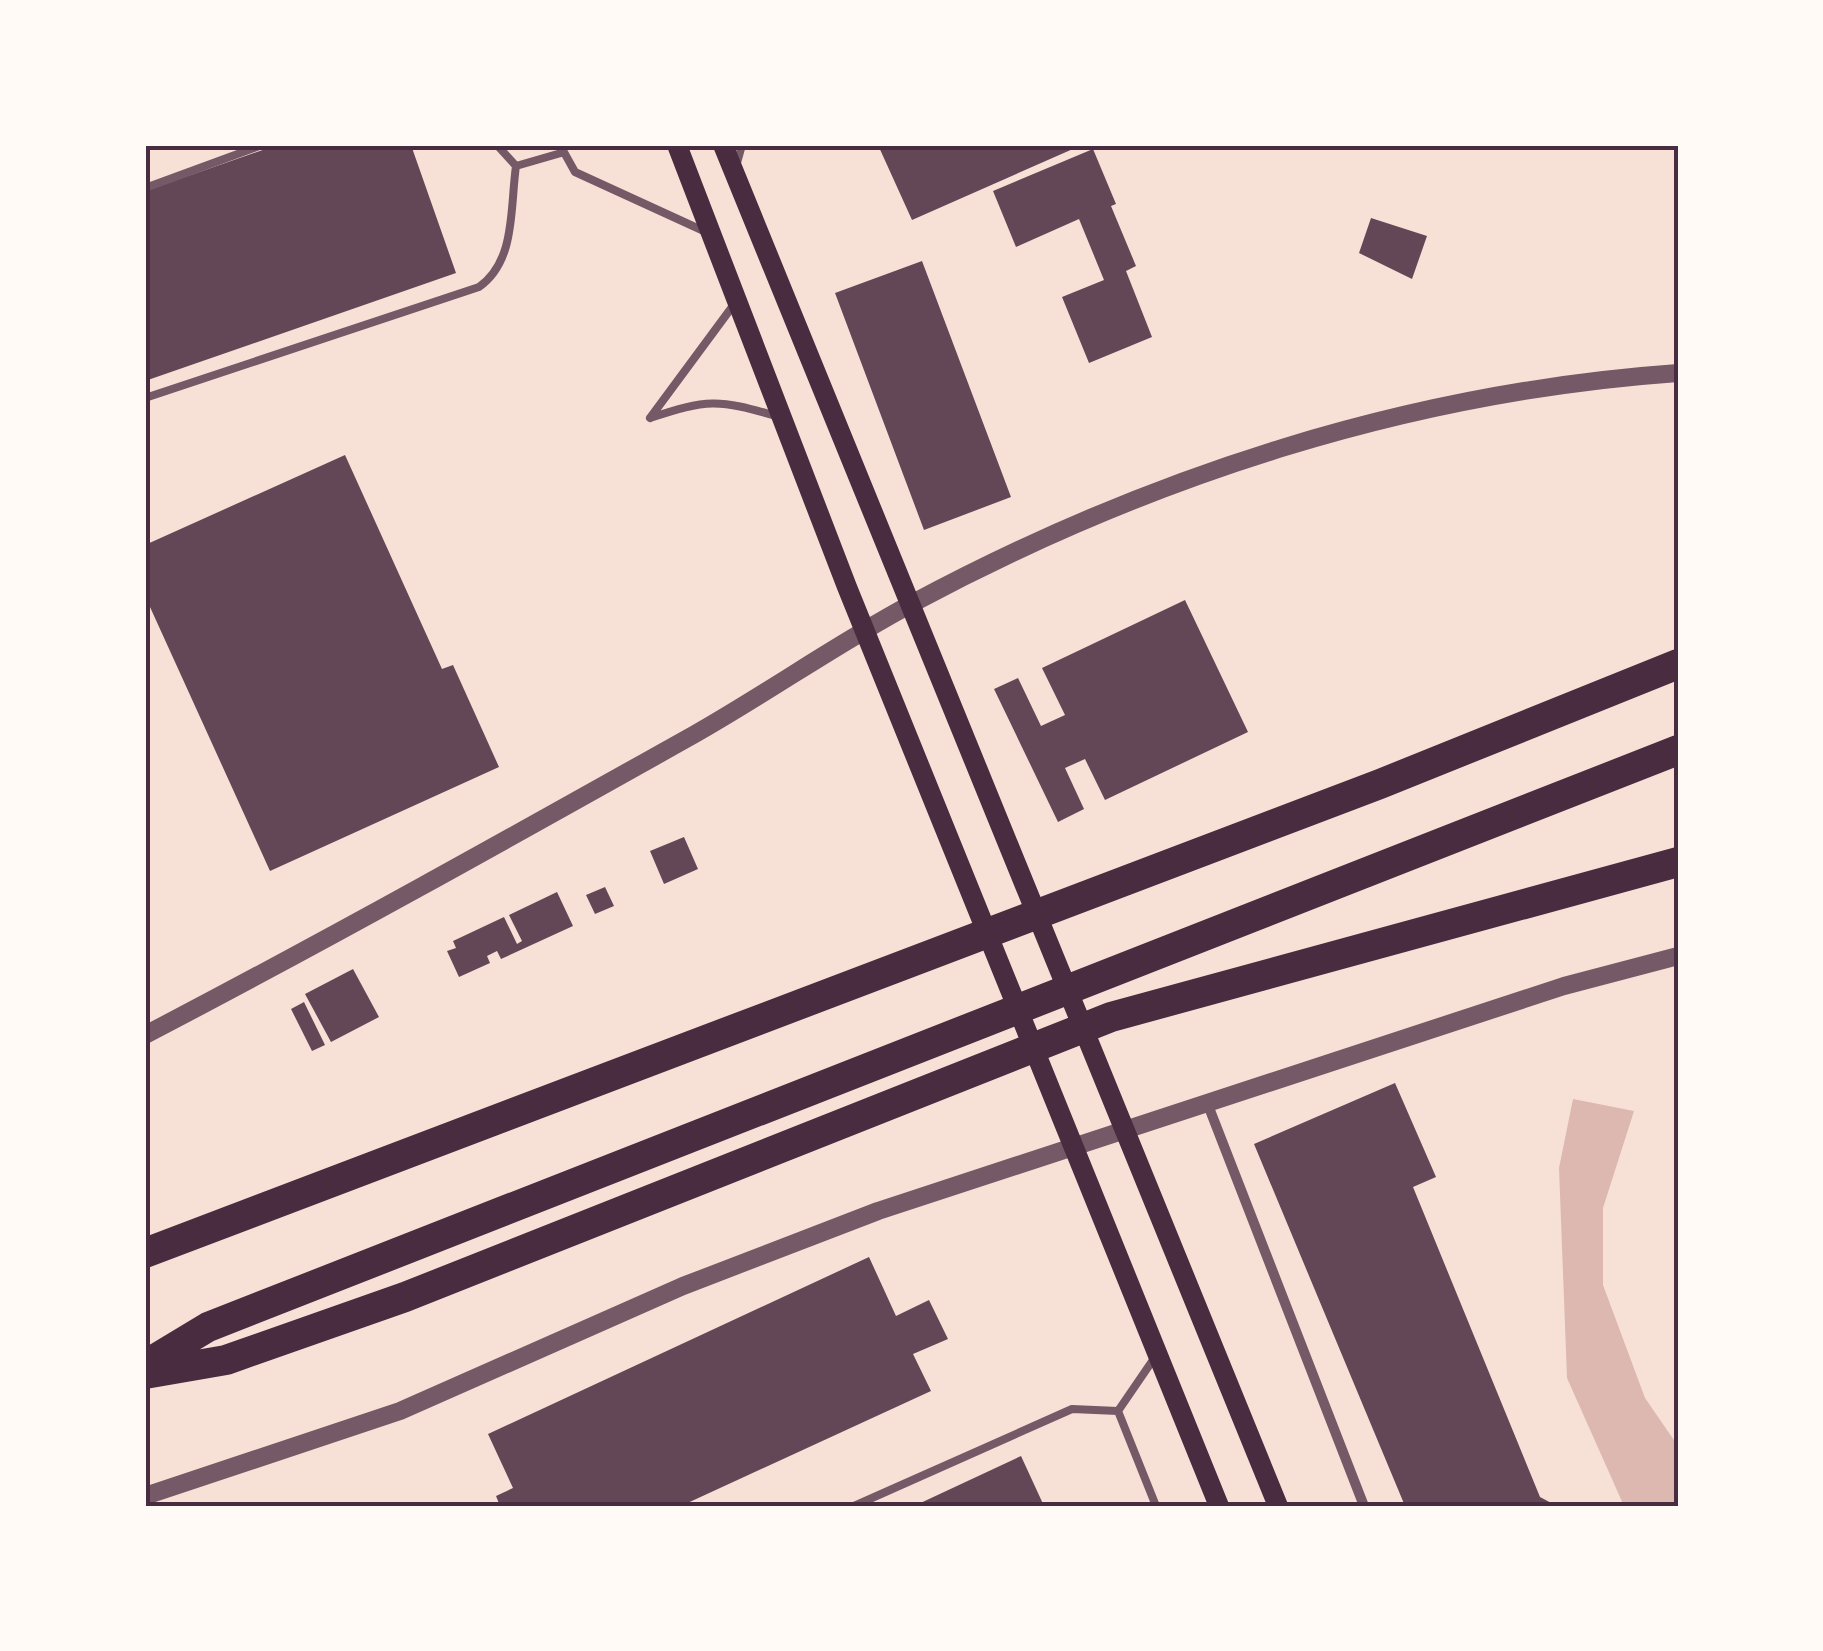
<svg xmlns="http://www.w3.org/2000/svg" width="1823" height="1651" font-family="'Nunito Sans',sans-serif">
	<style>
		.water { fill: #dcb8b0 }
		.building { fill: #644757 }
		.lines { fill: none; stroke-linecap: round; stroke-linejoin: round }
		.service { stroke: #755966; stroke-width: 8 }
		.minor { stroke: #755966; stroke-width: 10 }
		.tertiary { stroke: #755966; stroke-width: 18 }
		.secondary { stroke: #4a2c40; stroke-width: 20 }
		.motorway { stroke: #4a2c40; stroke-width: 30 }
		.neatline { fill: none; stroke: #4a2c40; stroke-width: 4 }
	</style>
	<rect width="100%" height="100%" fill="#f7e1d7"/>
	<path class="water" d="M 1573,1099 L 1634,1111 L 1603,1208 L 1603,1285 L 1645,1398 L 1678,1446 L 1678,1506 L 1624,1506 L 1567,1378 L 1559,1168 Z"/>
	<path class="building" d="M 277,145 L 411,145 L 456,273 L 145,381 L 145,191 Z
		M 878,145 L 1082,145 L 912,220 Z
		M 1093,149 L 1116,204 L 1111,206 L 1136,266 L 1126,271 L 1152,337 L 1089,363 L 1062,297 L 1104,280 L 1079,219 L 1016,247 L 993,191 Z
		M 1371,218 L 1427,236 L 1412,279 L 1359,253 Z
		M 922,261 L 1011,497 L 924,530 L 835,293 Z
		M 345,455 L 442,669 L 453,665 L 499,767 L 270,871 L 145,596 L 145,545 Z
		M 1185,600 L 1248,732 L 1105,800 L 1085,759 L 1065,768 L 1084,809 L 1058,822 L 994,689 L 1018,678 L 1041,726 L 1065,715 L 1042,668 Z
		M 684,837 L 698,869 L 664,884 L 650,851 Z
		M 605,887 L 614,906 L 595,914 L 586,895 Z
		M 557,892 L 573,926 L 501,959 L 497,951 L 487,956 L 490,963 L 459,977 L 447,951 L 456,948 L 453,941 L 504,917 L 517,944 L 522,941 L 509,915 Z
		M 353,969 L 379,1017 L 331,1042 L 305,994 Z
		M 304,1002 L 325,1045 L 312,1051 L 291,1009 Z
		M 1395,1083 L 1436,1177 L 1413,1187 L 1540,1497 L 1557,1506 L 1405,1506 L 1254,1144 Z
		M 869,1257 L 896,1316 L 929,1300 L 948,1339 L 913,1354 L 931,1391 L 681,1506 L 500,1506 L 496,1496 L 513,1488 L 488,1434 Z
		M 1021,1456 L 1044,1506 L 914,1506 Z"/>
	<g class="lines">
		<path class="service" d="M 560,145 L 575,172 L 706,232
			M 737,163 L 742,145
			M 516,166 L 561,153
			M 145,188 L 262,145
			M 145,398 L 479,287 C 516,261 510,208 516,166 L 497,145
			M 650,418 L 735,303
			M 650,418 C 707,399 718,399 776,416
			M 1155,1357 L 1118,1411 L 1156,1506
			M 854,1506 L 1072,1409 L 1118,1411"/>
		<path class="minor" d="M 1208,1105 L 1364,1506"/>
		<path class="tertiary" d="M 145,1035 C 331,938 513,836 695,734 C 769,692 838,643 913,603 C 1150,476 1409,392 1678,373
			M 145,1496 L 400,1411 L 683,1286 L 878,1211 L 1564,986 L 1678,956"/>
		<path class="secondary" d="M 677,145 L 847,587 L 1219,1506
			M 723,145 L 1278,1506"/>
		<path class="motorway" d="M 145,1253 L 1380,784 L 1678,664
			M 145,1365 L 208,1327 L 1678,750
			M 145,1374 L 226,1360 L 405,1297 L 1111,1017 L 1678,862"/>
	</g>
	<rect width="1823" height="1651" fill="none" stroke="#fffaf5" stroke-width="295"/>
	<rect x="148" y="148" width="1528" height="1356" class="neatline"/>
</svg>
